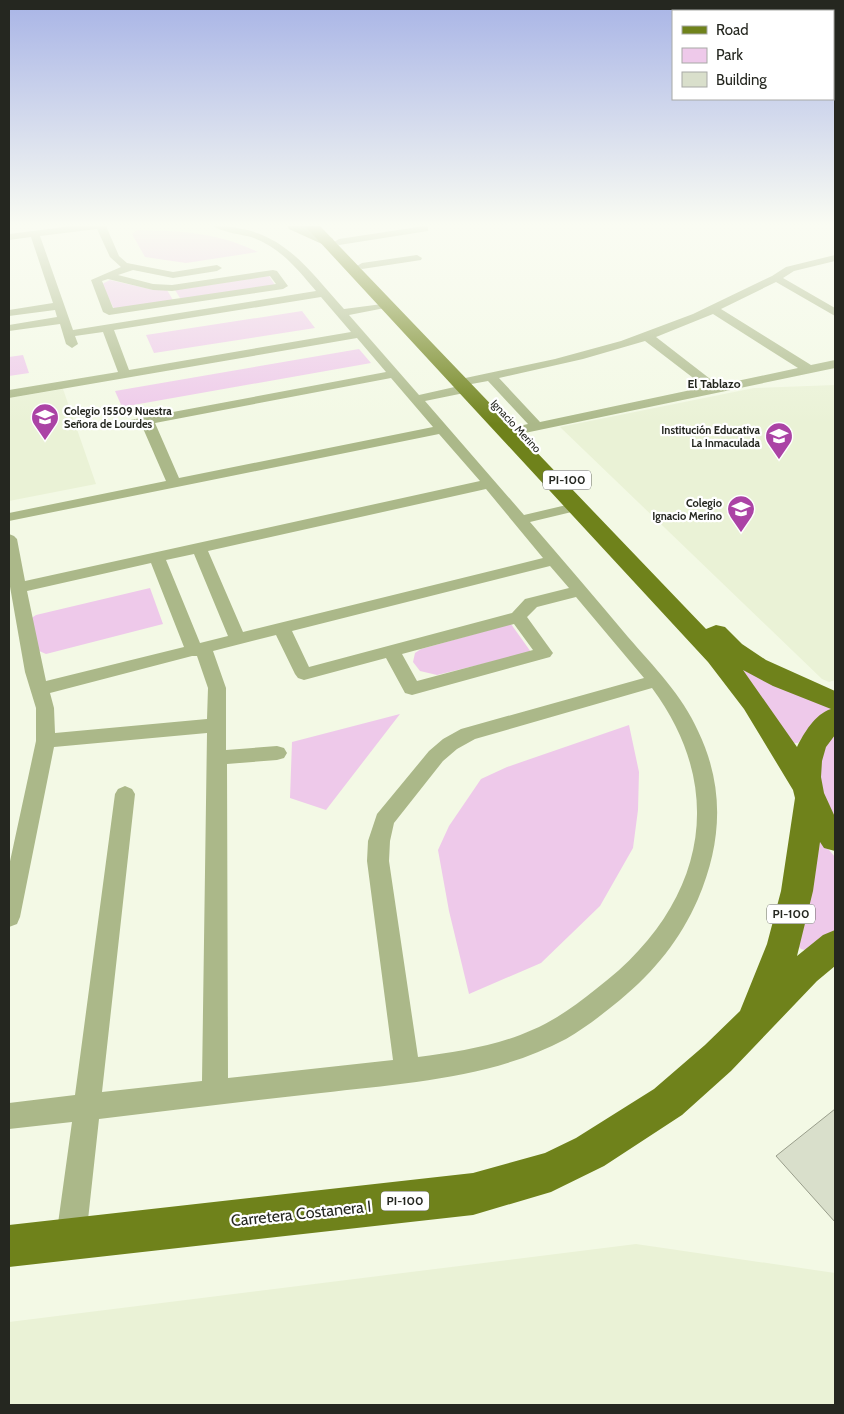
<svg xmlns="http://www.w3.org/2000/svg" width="844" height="1414" font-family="Cabin,sans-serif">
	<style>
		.built { fill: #eaf2d6 }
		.green { fill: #eec9ea }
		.building { fill: #d9dfcb; stroke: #999e8b }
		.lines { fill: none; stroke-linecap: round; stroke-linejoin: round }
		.street { fill: #abb889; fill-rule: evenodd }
		.secondary { fill: #889950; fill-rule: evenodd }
		.primary { fill: #6f821b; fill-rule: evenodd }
		.labels { text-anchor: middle; stroke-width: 4.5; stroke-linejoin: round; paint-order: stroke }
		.far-poi-label { font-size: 11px; font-weight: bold; fill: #252720; stroke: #fff; text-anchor: end }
		.far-street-label { font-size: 11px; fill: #252720; stroke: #fff }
		.far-neighbourhood-label { font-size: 12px; font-weight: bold; fill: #252720; stroke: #fff }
		.shield { fill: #fff; stroke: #666863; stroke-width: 1 }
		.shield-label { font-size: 12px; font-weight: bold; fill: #252720 }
		.near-street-label { font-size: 16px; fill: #252720; stroke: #fff }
	</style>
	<rect width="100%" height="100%" fill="#f3f9e5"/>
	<path class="built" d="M 835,385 L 835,680 L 829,682 L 822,679 L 560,427 L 754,388 Z
		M 63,389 L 96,484 L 9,501 L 9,398 Z
		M 636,1244 L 835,1273 L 835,1405 L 9,1405 L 9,1322 Z"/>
	<path class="green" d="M 137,230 C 182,231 216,232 258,252 L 186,263 L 145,257 L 132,234 Z
		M 269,276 L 275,285 L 183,299 L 180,298 L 175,290 Z
		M 110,280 L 154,290 L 167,290 L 173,300 L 114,309 L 102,284 Z
		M 302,311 L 315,328 L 154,353 L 146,335 Z
		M 359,349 L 371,363 L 122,407 L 115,391 Z
		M 23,355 L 29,373 L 9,376 L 9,357 Z
		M 150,588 L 163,624 L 46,654 L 37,650 L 30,619 L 36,615 Z
		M 511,624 L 531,652 L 437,675 L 420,671 L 413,662 L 415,653 L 421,649 Z
		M 730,655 L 801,693 L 835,707 L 835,710 L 814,723 L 798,743 L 791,743 Z
		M 400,714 L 326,810 L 290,798 L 292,742 Z
		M 629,725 L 639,772 L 638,810 L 633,848 L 600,906 L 541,963 L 469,994 L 449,911 L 438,850 L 449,826 L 481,779 L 507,767 Z
		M 835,733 L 835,825 L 824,803 L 818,770 L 829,737 Z
		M 818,840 L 823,843 L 835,857 L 835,934 L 809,951 L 801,949 L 797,945 Z"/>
	<path class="building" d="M 835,1109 L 835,1222 L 776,1156 Z"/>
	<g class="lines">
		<path class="street" d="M 72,226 L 106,226 L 119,256 L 127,263 L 173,272 L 217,265 L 222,268 L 217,271 L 173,278 L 133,270 L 118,275 L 153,284 L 172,285 L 273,270 L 277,271 L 288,286 L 283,289 L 109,315 L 103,312 L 91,280 L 121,267 L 110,257 L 97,229 L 40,236 L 73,330 L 316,291 C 298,270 282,249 254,238 C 242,234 223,233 213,226 C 281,226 304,265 344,309 L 390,303 L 391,305 L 390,307 L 349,315 L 419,395 L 459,386 L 454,383 L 456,380 L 555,359 L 621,341 L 693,314 L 772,276 L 786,267 L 835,255 L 835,261 L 794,271 L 783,278 L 835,308 L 835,316 L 776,282 L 721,309 L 811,365 L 835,360 L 835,368 L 506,437 L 501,436 L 499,433 L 501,430 L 528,424 L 488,381 L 466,385 L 471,389 L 469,392 L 425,401 L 524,515 L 575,503 L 580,504 L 582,507 L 580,510 L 530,522 C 563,560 596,599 628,637 C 654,667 682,695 698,731 C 725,787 722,843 698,899 C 680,940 655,971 620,1000 C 603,1014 585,1028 566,1039 C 491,1079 404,1083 321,1093 C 247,1101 173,1110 99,1119 L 86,1238 L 81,1248 L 71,1253 L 61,1248 L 56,1238 L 72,1122 L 9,1129 L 9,1103 L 75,1095 L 115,794 L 118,789 L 125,786 L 132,789 L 135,794 L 102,1092 L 202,1081 L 207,733 L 54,747 L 20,917 L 17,924 L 9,927 L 9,866 L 36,741 L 36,708 L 25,672 L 9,581 L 9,534 L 14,536 L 17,539 L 25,581 L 480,481 L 439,434 L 9,521 L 9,513 L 166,481 L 142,426 L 119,430 L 114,429 L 112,426 L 114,423 L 386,372 L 357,338 L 9,398 L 9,390 L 118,372 L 103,332 L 75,336 L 78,344 L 72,348 L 66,344 L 60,324 L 9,331 L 9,325 L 57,317 L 55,310 L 9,316 L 9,310 L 53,303 L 31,237 L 9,240 L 9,234 ZM 270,276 L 276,284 L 113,308 L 102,281 L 108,279 L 153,290 L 172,291 ZM 321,297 L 351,332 L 129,370 L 114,330 ZM 713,314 L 798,368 L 718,385 L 656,337 ZM 645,341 L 705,387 L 540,422 L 499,378 L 583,359 ZM 391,378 L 433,427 L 179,478 L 155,423 ZM 486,489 L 543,558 L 243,632 L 208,551 ZM 194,554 L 228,636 L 200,643 L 166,560 ZM 151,563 L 184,647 L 46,681 L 27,591 ZM 550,566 L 569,588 L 525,599 L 512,613 L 309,667 L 292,631 ZM 576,597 L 644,678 L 461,729 L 443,739 L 429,751 L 377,814 L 368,841 L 367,861 L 393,1060 L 228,1078 L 227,764 L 277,760 L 284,758 L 287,753 L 284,748 L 277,746 L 226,750 L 226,688 L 213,651 L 276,635 L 295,674 L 298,678 L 304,680 L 386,658 L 405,693 L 412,695 L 550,657 L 553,653 L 527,617 L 537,607 ZM 514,624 L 533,650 L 417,681 L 402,654 ZM 192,656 L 197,656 L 208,688 L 207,719 L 55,733 L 54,708 L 50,693 ZM 652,688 C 733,797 699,912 596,989 C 576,1005 556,1020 532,1030 C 497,1046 456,1052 418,1057 L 389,861 L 390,841 L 394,823 L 443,761 L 457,749 L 475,739 Z
			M 424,226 L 428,227 L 428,231 L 339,245 L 334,242 L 339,239 Z
			M 417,255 L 422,258 L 421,260 L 362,269 L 357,266 L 362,263 Z"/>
		<path class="secondary" d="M 287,226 L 306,226 L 332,238 L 334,241 L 332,244 L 322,244 L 289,229 Z"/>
		<path class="primary" d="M 305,226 L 320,226 L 706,629 L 716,625 L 725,627 L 742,644 L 766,660 L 835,691 L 835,735 L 826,747 L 822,761 L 821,777 L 824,793 L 835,817 L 835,851 L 824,848 L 820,842 L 813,891 L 797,956 L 823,935 L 835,930 L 835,966 L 817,981 L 731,1071 L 682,1115 L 604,1166 L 551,1192 L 473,1215 L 9,1267 L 9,1225 L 473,1173 L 545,1153 L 576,1138 L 654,1089 L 705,1045 L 740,1011 L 767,944 L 781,891 L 795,798 L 793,790 L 744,709 L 708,662 ZM 743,670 L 773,686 L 831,709 C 815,714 804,733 797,747 Z"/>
	</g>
	<linearGradient id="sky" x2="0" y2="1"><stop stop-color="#a8b4e6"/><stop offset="0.53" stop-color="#fafcf3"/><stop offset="1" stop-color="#fafcf3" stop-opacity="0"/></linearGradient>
	<rect width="844" height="424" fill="url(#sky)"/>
	<defs>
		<g id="school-pin" transform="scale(1.4375)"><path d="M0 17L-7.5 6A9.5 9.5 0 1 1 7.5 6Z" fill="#ab43a5" stroke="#fff"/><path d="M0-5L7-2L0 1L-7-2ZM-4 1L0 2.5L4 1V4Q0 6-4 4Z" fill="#fff"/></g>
	</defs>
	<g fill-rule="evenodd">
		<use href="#school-pin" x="45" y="417"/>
		<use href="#school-pin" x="779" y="436"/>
		<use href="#school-pin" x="741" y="509"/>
	</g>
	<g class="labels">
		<g class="far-poi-label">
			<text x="64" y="415" text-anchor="start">Colegio 15509 Nuestra<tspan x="64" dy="13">Señora de Lourdes</tspan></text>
			<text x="760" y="434">Institución Educativa<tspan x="760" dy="13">La Inmaculada</tspan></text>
			<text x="722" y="507">Colegio<tspan x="722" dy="13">Ignacio Merino</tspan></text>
		</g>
		<g class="far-street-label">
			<text transform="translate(516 426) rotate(47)" y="4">Ignacio Merino</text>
		</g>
		<g class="far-neighbourhood-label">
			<text x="714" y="388">El Tablazo</text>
		</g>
		<g class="shield">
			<rect x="543" y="470.5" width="48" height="19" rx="4"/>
			<rect x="767" y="904.5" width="48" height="19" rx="4"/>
			<rect x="381" y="1191.5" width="48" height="19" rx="4"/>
		</g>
		<g class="shield-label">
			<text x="567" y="484">PI-100</text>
			<text x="791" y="918">PI-100</text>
			<text x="405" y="1205">PI-100</text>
		</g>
		<g class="near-street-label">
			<text transform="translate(301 1213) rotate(-6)" y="6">Carretera Costanera I</text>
		</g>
	</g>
	<rect width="844" height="1414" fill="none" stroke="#252720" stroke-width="20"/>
	<rect x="672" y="10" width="162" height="90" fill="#ffffff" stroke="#a8a9a6"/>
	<rect x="682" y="26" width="25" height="8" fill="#6f821b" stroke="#a8a9a6"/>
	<text x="716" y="35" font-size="15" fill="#252720">Road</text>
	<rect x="682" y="48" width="25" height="15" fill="#eec9ea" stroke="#a8a9a6"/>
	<text x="716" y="60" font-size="15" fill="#252720">Park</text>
	<rect x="682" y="72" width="25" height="15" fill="#d9dfcb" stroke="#a8a9a6"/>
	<text x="716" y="85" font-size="15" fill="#252720">Building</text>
</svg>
